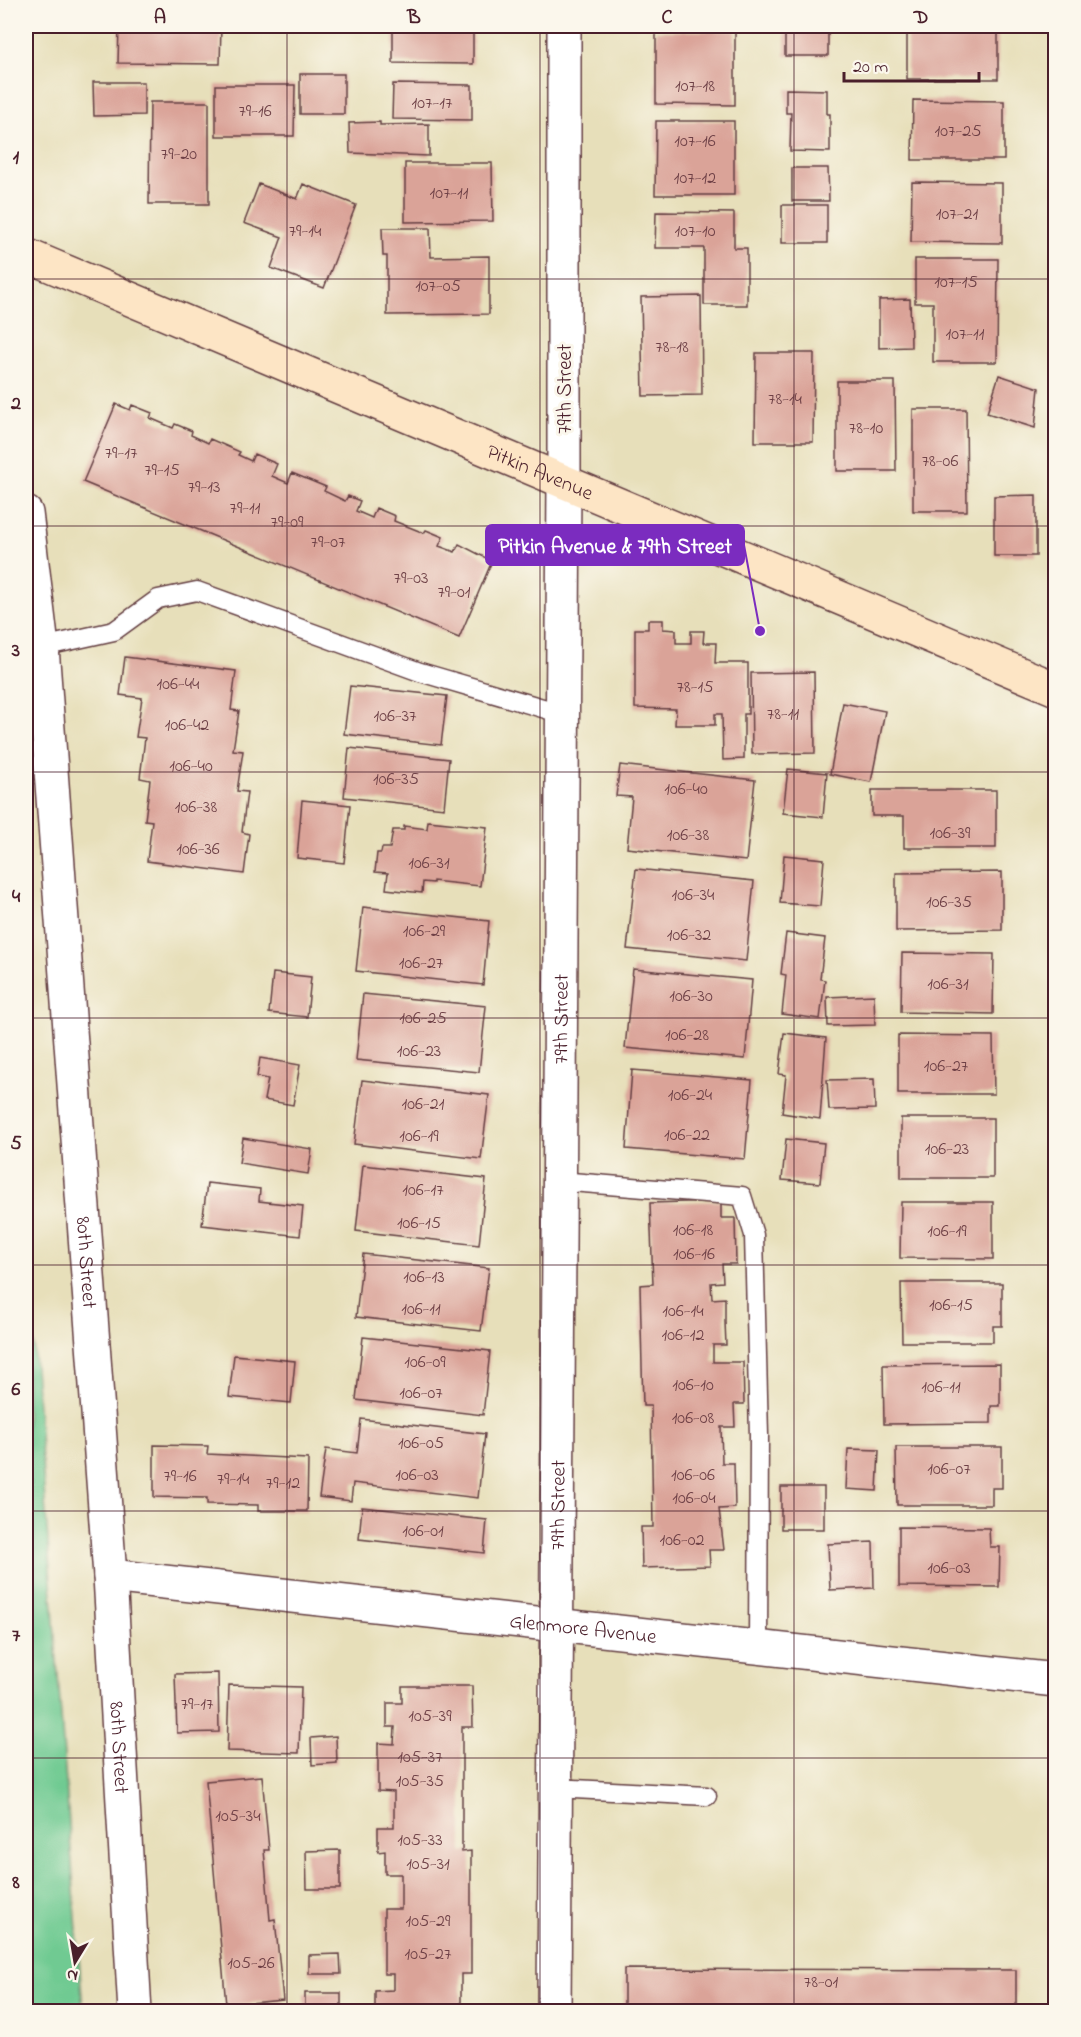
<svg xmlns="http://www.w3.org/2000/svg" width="1081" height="2037" font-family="'Indie Flower',sans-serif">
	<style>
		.green { fill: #70ca92; stroke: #5d745e; stroke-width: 1.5 }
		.building { fill: #daa398 }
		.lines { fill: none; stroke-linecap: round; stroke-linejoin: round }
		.lane-casing { stroke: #623c40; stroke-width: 21 }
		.street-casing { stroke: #623c40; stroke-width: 36 }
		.secondary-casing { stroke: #623c40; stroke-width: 36 }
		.lane { stroke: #fff; stroke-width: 18 }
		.street { stroke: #fff; stroke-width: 33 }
		.secondary { stroke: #fde5c5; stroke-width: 33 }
		.grid { fill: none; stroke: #4a1f2b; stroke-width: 1.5; stroke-opacity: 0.55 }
		.labels { text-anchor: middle; stroke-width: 6; stroke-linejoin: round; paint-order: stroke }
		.number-label { font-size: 18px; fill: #6e4046 }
		.street-label { font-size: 21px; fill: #4a1f2b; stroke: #fbf7ec }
		.leader { fill: none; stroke: #7b2cbf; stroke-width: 2 }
		.callout-dot { fill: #7b2cbf; stroke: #fbf7ec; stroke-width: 2 }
		.callout { fill: #7b2cbf; stroke: #7b2cbf; stroke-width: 2 }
		.callout-label { font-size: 22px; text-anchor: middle; font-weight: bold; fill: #fff }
		.neatline { fill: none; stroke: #4a1f2b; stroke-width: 2 }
		.grid-label { font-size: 20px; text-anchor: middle; font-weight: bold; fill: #4a1f2b }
	</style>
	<rect width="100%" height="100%" fill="#fbf7ec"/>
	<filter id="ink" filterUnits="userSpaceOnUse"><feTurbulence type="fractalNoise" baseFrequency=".0167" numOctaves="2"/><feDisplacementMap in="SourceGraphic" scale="12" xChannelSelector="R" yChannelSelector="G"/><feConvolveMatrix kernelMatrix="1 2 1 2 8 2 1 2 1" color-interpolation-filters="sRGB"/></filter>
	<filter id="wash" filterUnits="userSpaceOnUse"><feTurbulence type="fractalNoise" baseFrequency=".008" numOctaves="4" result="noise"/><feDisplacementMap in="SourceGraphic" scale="24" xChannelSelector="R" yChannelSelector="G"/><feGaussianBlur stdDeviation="1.35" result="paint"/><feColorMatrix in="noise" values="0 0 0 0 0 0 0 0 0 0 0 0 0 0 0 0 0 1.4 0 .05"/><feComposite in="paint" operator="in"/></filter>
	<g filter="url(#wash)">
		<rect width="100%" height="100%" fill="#e7dfba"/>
		<path class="green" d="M 26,1246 L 83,2011 L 26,2011 Z"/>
		<g id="blocks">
			<path class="building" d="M 119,26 L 221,26 L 220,64 L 118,63 Z
				M 393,26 L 473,26 L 473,64 L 393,63 Z
				M 785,26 L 828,26 L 828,56 L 785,56 Z
				M 907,26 L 998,26 L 998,79 L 907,79 Z
				M 656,31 L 735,31 L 735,105 L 656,104 Z
				M 300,74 L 344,74 L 344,114 L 300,114 Z
				M 93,82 L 144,82 L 144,115 L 94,116 Z
				M 393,84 L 472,85 L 472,120 L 392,119 Z
				M 216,85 L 295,85 L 294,136 L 216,136 Z
				M 786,89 L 827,90 L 827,114 L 830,114 L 830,152 L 790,151 L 791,113 L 786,113 Z
				M 913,100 L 1004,101 L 1004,160 L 912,160 Z
				M 150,102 L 209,102 L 209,204 L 149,204 Z
				M 656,121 L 734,121 L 734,195 L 655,195 Z
				M 380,122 L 380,125 L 429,124 L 429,156 L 350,153 L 349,123 Z
				M 405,163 L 492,163 L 493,221 L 405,222 Z
				M 792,168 L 828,168 L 829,201 L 792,201 Z
				M 912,182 L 1002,183 L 1002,243 L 911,242 Z
				M 259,184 L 297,199 L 303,184 L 356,205 L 324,288 L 271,268 L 282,237 L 244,223 Z
				M 782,205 L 827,205 L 827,243 L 782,243 Z
				M 656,212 L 734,213 L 734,248 L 747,248 L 747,305 L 704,305 L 704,248 L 655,248 Z
				M 382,228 L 430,228 L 431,257 L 489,256 L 489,314 L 387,315 L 387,256 L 383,256 Z
				M 915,259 L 998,259 L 997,362 L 933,362 L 933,303 L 915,303 Z
				M 701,296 L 702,395 L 643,396 L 641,297 Z
				M 910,299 L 911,347 L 879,348 L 879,300 Z
				M 756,353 L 814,353 L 813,442 L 755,442 Z
				M 999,375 L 1039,388 L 1035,428 L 987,413 Z
				M 837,381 L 895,381 L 896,471 L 837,471 Z
				M 116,404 L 130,410 L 132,405 L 152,413 L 150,418 L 173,428 L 175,424 L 192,431 L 191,435 L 208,443 L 210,439 L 240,452 L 238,455 L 251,461 L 254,454 L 277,464 L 272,476 L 281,480 L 288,483 L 292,473 L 326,487 L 324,491 L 345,501 L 348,496 L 360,501 L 356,511 L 372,518 L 376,508 L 395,516 L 394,521 L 424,533 L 426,530 L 443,537 L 439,546 L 455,552 L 459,544 L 492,561 L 459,638 L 83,482 Z
				M 913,409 L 966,409 L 967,511 L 913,511 Z
				M 1036,495 L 1036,556 L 994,556 L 994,496 Z
				M 648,620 L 663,620 L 663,629 L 676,630 L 676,643 L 691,643 L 691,631 L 704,631 L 703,643 L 716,643 L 715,663 L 748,663 L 748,714 L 744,714 L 744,759 L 723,760 L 722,714 L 715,714 L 715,725 L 675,725 L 676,709 L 635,708 L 635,629 L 648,629 Z
				M 125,657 L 236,671 L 231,710 L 239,711 L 233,750 L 243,751 L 237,791 L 247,792 L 242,832 L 249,834 L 244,874 L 147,861 L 152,821 L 145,820 L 150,780 L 140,778 L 145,738 L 136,737 L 142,698 L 120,695 Z
				M 814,672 L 815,753 L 752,754 L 751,673 Z
				M 350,686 L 447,696 L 441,745 L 344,734 Z
				M 843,703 L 885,711 L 871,782 L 830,774 Z
				M 349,748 L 449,759 L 444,808 L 344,797 Z
				M 620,765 L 755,780 L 746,861 L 627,848 L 632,797 L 616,796 Z
				M 788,769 L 827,773 L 823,817 L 783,813 Z
				M 872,790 L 996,790 L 996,848 L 904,848 L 904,816 L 872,816 Z
				M 302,800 L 350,805 L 344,863 L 297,858 Z
				M 428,821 L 487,827 L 480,886 L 433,881 L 433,883 L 423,882 L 422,893 L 386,889 L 388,873 L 375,872 L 377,853 L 381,853 L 382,848 L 390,848 L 393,830 L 404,830 L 404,826 L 427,829 Z
				M 784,855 L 824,859 L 820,906 L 780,903 Z
				M 636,869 L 754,881 L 746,961 L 627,949 Z
				M 1002,872 L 1002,930 L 896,931 L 896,873 Z
				M 363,907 L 489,921 L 483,985 L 356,971 Z
				M 786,933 L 825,938 L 820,979 L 825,980 L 820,1019 L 782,1014 L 786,975 L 781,974 Z
				M 902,953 L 994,954 L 993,1014 L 901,1012 Z
				M 633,969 L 752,980 L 745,1059 L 625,1048 Z
				M 273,973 L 311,977 L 307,1017 L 269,1013 Z
				M 363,994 L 486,1006 L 479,1072 L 356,1060 Z
				M 874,995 L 875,1025 L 828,1026 L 827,997 Z
				M 784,1033 L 826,1038 L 820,1119 L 782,1113 L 786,1075 L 779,1074 Z
				M 898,1035 L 993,1036 L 994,1094 L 898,1094 Z
				M 260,1058 L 300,1065 L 293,1105 L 264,1100 L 268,1079 L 257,1077 Z
				M 632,1070 L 752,1080 L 745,1159 L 626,1149 Z
				M 874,1079 L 875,1109 L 829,1110 L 827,1080 Z
				M 362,1080 L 489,1095 L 481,1159 L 354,1144 Z
				M 901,1118 L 993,1118 L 993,1178 L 901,1178 Z
				M 243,1138 L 312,1149 L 308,1174 L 239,1163 Z
				M 786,1139 L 824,1143 L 820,1183 L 782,1180 Z
				M 363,1165 L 486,1179 L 479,1245 L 356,1231 Z
				M 207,1183 L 260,1189 L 259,1201 L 303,1206 L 300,1236 L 202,1225 Z
				M 721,1201 L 721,1218 L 735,1218 L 736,1264 L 722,1264 L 723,1282 L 711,1283 L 712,1299 L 725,1298 L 725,1322 L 726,1345 L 713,1345 L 713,1362 L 743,1362 L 744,1404 L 734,1404 L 735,1427 L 721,1427 L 722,1463 L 734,1463 L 735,1508 L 719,1509 L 724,1550 L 709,1550 L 710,1566 L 642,1568 L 641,1527 L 653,1527 L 651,1406 L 643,1406 L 640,1285 L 653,1284 L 650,1203 Z
				M 901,1202 L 993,1202 L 993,1259 L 900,1258 Z
				M 363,1254 L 489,1268 L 481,1331 L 356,1317 Z
				M 901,1283 L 1002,1283 L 1002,1326 L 993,1326 L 993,1342 L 902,1342 Z
				M 363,1337 L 490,1351 L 483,1415 L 356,1400 Z
				M 234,1355 L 295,1361 L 291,1403 L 229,1397 Z
				M 1000,1364 L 1000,1406 L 991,1406 L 991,1423 L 884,1424 L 883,1365 Z
				M 361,1419 L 485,1434 L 478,1498 L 353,1483 L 351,1501 L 319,1497 L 326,1449 L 357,1453 Z
				M 154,1445 L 208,1446 L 207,1454 L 308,1459 L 307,1511 L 258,1511 L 258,1505 L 207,1504 L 207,1498 L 154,1497 Z
				M 896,1447 L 1002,1447 L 1002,1488 L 992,1488 L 992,1505 L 897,1505 Z
				M 848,1449 L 879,1450 L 877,1491 L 846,1489 Z
				M 781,1487 L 824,1487 L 824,1529 L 781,1529 Z
				M 362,1507 L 487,1520 L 484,1553 L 359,1539 Z
				M 899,1527 L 989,1528 L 990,1547 L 1000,1547 L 999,1587 L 899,1586 Z
				M 873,1542 L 874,1588 L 830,1590 L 828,1544 Z
				M 218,1673 L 219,1732 L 177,1733 L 175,1674 Z
				M 229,1685 L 301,1687 L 299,1753 L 227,1751 Z
				M 402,1686 L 472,1686 L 473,1727 L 462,1727 L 462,1852 L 471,1851 L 471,1974 L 461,1974 L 461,2012 L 375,2012 L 375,1991 L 393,1990 L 393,1974 L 384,1974 L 384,1909 L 401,1909 L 401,1874 L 385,1874 L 385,1851 L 378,1852 L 378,1827 L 394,1827 L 394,1792 L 378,1791 L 378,1743 L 394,1744 L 395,1727 L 387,1727 L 387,1703 L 402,1703 Z
				M 336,1736 L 337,1763 L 312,1765 L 311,1738 Z
				M 262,1776 L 269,1850 L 264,1850 L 270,1920 L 275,1919 L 283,2000 L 226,2005 L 206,1781 Z
				M 340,1850 L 340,1889 L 307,1889 L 306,1851 Z
				M 340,1954 L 341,1974 L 309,1974 L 309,1955 Z
				M 624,1969 L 1016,1970 L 1016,2012 L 624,2012 Z
				M 305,1993 L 341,1993 L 341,2012 L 305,2012 Z"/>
		</g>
	</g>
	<g filter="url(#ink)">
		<use href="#blocks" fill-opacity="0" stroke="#623c40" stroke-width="1.5"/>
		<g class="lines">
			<g class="lane-casing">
				<path id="lane" d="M 42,647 L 114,631 L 158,599 L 197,591 L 420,672 L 563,714
					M 559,1181 L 742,1196 L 754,1235 L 759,1436 L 758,1647
					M 555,1788 L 707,1796"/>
			</g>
			<g class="street-casing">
				<g id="street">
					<path id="s1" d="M 26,513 L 42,647 L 110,1576 L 135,2012"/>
					<path id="s2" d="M 110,1576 L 1056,1680"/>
					<path id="s3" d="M 554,2012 L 564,481 L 564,26"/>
				</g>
			</g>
			<g class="secondary-casing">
				<g id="secondary">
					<path id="s4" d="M 26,255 L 1056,689"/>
				</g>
			</g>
			<use href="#lane" class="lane"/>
			<use href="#street" class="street"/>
			<use href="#secondary" class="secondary"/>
		</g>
	</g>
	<path class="grid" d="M 287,26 L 287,2012M 540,26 L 540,2012M 794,26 L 794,2012M 26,279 L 1056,279M 26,526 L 1056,526M 26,772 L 1056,772M 26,1018 L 1056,1018M 26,1265 L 1056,1265M 26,1511 L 1056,1511M 26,1758 L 1056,1758"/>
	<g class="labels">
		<g class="number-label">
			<text x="695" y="91">107-18</text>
			<text x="432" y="108">107-17</text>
			<text x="255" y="116">79-16</text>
			<text x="958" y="136">107-25</text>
			<text x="695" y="146">107-16</text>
			<text x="179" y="159">79-20</text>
			<text x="695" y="183">107-12</text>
			<text x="449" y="198">107-11</text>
			<text x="957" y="219">107-21</text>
			<text x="305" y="236">79-14</text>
			<text x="695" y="236">107-10</text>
			<text x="956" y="287">107-15</text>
			<text x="438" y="291">107-05</text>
			<text x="965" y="339">107-11</text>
			<text x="672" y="352">78-18</text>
			<text x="785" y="404">78-14</text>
			<text x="866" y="433">78-10</text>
			<text x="121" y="458">79-17</text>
			<text x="940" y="466">78-06</text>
			<text x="162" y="475">79-15</text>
			<text x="204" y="492">79-13</text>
			<text x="245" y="513">79-11</text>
			<text x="287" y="527">79-09</text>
			<text x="328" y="547">79-07</text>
			<text x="411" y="583">79-03</text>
			<text x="454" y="597">79-01</text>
			<text x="178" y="689">106-44</text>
			<text x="695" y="692">78-15</text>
			<text x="783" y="719">78-11</text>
			<text x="395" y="721">106-37</text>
			<text x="187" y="730">106-42</text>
			<text x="191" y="771">106-40</text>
			<text x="396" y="784">106-35</text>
			<text x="686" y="794">106-40</text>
			<text x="196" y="812">106-38</text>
			<text x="950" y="838">106-39</text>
			<text x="688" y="840">106-38</text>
			<text x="198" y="854">106-36</text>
			<text x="429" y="868">106-31</text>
			<text x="693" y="900">106-34</text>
			<text x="949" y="907">106-35</text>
			<text x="424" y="936">106-29</text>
			<text x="689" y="940">106-32</text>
			<text x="421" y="968">106-27</text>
			<text x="948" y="989">106-31</text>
			<text x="691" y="1001">106-30</text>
			<text x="423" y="1023">106-25</text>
			<text x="687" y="1040">106-28</text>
			<text x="419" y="1056">106-23</text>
			<text x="946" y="1071">106-27</text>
			<text x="690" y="1100">106-24</text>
			<text x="423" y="1109">106-21</text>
			<text x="687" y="1140">106-22</text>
			<text x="419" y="1141">106-19</text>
			<text x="947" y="1154">106-23</text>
			<text x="423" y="1195">106-17</text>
			<text x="419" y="1228">106-15</text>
			<text x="693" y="1235">106-18</text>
			<text x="947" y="1236">106-19</text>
			<text x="694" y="1259">106-16</text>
			<text x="424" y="1282">106-13</text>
			<text x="951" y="1310">106-15</text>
			<text x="421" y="1314">106-11</text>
			<text x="683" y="1316">106-14</text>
			<text x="683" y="1340">106-12</text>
			<text x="425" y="1367">106-09</text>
			<text x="693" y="1390">106-10</text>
			<text x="941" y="1392">106-11</text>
			<text x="421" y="1398">106-07</text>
			<text x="693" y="1423">106-08</text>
			<text x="421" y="1448">106-05</text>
			<text x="949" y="1474">106-07</text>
			<text x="417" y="1480">106-03</text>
			<text x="693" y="1480">106-06</text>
			<text x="180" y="1481">79-16</text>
			<text x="233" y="1484">79-14</text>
			<text x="283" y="1488">79-12</text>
			<text x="694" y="1503">106-04</text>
			<text x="423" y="1536">106-01</text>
			<text x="682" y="1545">106-02</text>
			<text x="949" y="1573">106-03</text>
			<text x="197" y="1709">79-17</text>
			<text x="430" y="1721">105-39</text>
			<text x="420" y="1762">105-37</text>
			<text x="420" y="1786">105-35</text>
			<text x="238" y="1821">105-34</text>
			<text x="420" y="1845">105-33</text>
			<text x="428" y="1869">105-31</text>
			<text x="428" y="1926">105-29</text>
			<text x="428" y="1959">105-27</text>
			<text x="251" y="1968">105-26</text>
			<text x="821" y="1987">78-01</text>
		</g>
		<g class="street-label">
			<text transform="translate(564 389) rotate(-90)" y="7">79th Street</text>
			<text dy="7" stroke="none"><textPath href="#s4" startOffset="558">Pitkin Avenue</textPath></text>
			<text dy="7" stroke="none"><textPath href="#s3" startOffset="993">79th Street</textPath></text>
			<text dy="7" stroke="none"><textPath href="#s1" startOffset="752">80th Street</textPath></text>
			<text dy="7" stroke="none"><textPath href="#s3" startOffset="507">79th Street</textPath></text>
			<text dy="7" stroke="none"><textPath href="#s2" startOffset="476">Glenmore Avenue</textPath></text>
			<text dy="7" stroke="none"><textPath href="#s1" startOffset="1238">80th Street</textPath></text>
		</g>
	</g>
	<path class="leader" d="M760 631L744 545"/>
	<circle class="callout-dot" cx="760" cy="631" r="6"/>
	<rect class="callout" x="486" y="525" width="258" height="40" rx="6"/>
	<g class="callout-label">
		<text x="615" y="553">Pitkin Avenue &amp; 79th Street</text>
	</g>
	<rect width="1081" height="2037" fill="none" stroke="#fbf7ec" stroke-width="66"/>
	<g transform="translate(75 1962) rotate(191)" stroke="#fbf7ec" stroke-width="4.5" paint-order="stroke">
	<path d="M0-4.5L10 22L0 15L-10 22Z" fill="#4a1f2b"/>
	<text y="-9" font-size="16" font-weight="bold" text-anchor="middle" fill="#4a1f2b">N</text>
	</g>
	<path d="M844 72v9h135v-9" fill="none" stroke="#4a1f2b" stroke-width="3"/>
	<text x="853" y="72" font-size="18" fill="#4a1f2b" stroke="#fbf7ec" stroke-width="4.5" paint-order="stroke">20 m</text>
	<rect x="33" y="33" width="1015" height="1971" class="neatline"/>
	<g class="grid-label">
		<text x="160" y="23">A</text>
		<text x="414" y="23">B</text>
		<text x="667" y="23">C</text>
		<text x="921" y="23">D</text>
		<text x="16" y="163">1</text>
		<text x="16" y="409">2</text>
		<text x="16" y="656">3</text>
		<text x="16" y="902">4</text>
		<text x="16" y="1149">5</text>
		<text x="16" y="1395">6</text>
		<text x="16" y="1641">7</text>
		<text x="16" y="1888">8</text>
	</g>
</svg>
